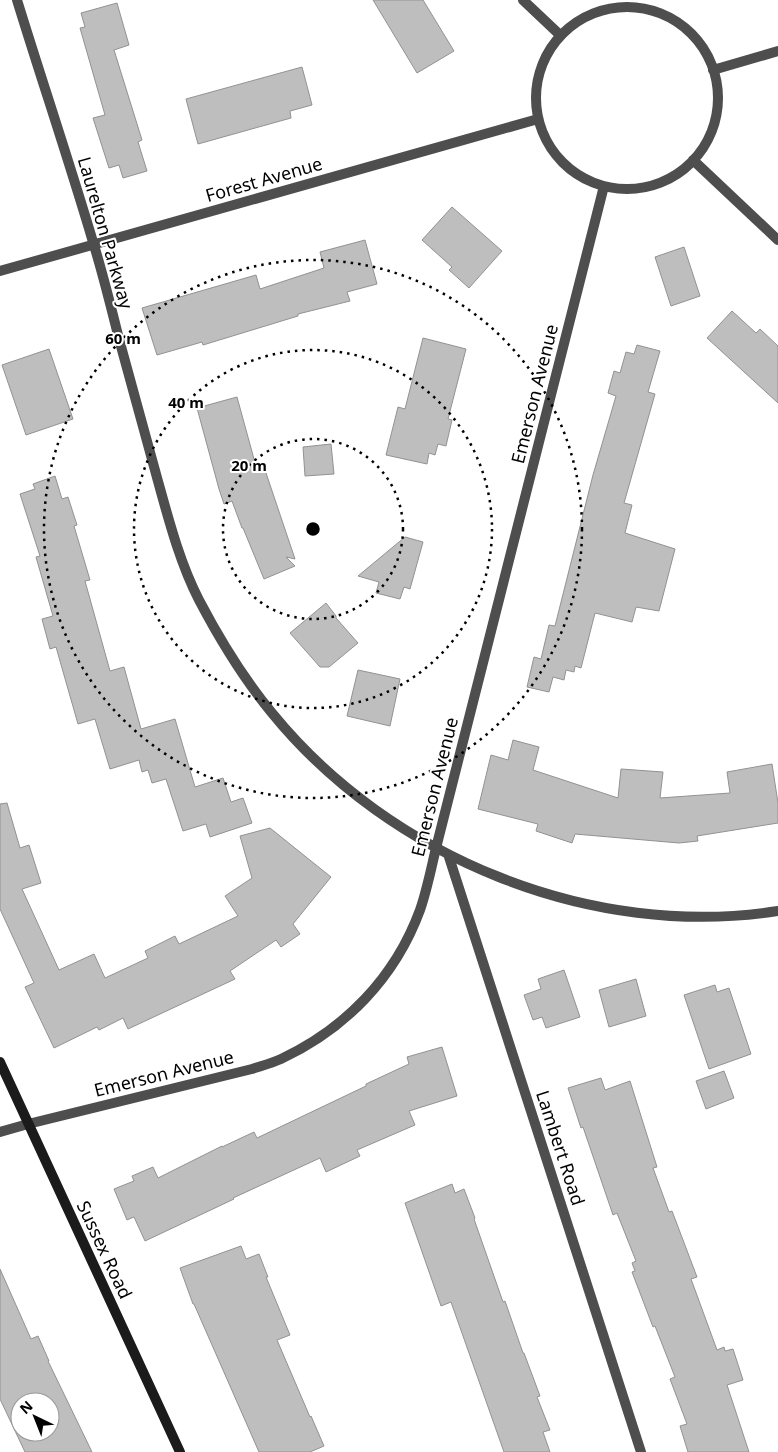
<svg xmlns="http://www.w3.org/2000/svg" width="778" height="1452" font-family="'Noto Sans',sans-serif">
	<style>
		.building { fill: #bebebe; stroke: #929292; fill-rule: evenodd }
		.lines { fill: none; stroke-linecap: round; stroke-linejoin: round }
		.street { stroke: #4e4e4e; stroke-width: 10 }
		.secondary { stroke: #1b1b1b; stroke-width: 10 }
		.ring { fill: none; stroke: #000; stroke-width: 2.5; stroke-dasharray: 2.5 5 }
		.labels { text-anchor: middle; stroke-width: 4; stroke-linejoin: round; paint-order: stroke }
		.street-label { font-size: 18px; fill: #000; stroke: #fff }
		.centre { fill: #000; stroke: #fff; stroke-width: 2.5 }
		.ring-label { font-size: 15px; text-anchor: middle; font-weight: bold; fill: #000; stroke: #fff; stroke-width: 4; stroke-linejoin: round; paint-order: stroke }
	</style>
	<rect width="100%" height="100%" fill="#fff"/>
	<path class="building" d="M 373,0 L 423,0 L 454,51 L 417,73 Z
		M 117,3 L 129,45 L 114,50 L 142,140 L 138,142 L 147,171 L 123,178 L 119,165 L 109,168 L 93,118 L 105,115 L 80,28 L 85,27 L 81,13 Z
		M 302,67 L 312,105 L 290,111 L 291,118 L 198,144 L 186,99 Z
		M 452,207 L 502,251 L 469,288 L 449,270 L 452,267 L 422,240 Z
		M 365,240 L 377,284 L 347,292 L 350,301 L 298,314 L 298,316 L 203,345 L 202,342 L 157,355 L 142,308 L 256,275 L 260,289 L 324,268 L 320,252 Z
		M 684,247 L 700,296 L 671,306 L 655,257 Z
		M 732,311 L 756,333 L 760,329 L 778,346 L 778,403 L 707,338 Z
		M 423,338 L 466,349 L 448,419 L 452,420 L 446,446 L 438,444 L 435,455 L 429,453 L 427,464 L 386,455 L 398,407 L 405,409 Z
		M 637,345 L 660,351 L 648,392 L 655,394 L 624,503 L 632,505 L 625,533 L 675,549 L 659,611 L 636,607 L 632,622 L 595,613 L 581,668 L 575,666 L 574,672 L 566,670 L 564,680 L 553,677 L 549,692 L 527,687 L 534,657 L 541,659 L 549,625 L 555,626 L 593,475 L 616,396 L 608,393 L 614,371 L 620,373 L 626,352 L 634,354 Z
		M 49,349 L 73,419 L 26,435 L 2,365 Z
		M 237,397 L 257,470 L 264,467 L 295,559 L 286,557 L 295,566 L 264,579 L 243,528 L 242,528 L 232,501 L 224,504 L 219,489 L 197,408 Z
		M 331,444 L 334,474 L 305,476 L 303,447 Z
		M 55,476 L 62,499 L 68,497 L 77,525 L 74,526 L 90,580 L 85,581 L 110,671 L 124,667 L 141,729 L 175,719 L 195,787 L 223,778 L 231,802 L 243,798 L 252,823 L 210,837 L 206,824 L 183,831 L 166,779 L 152,783 L 148,770 L 142,772 L 139,760 L 110,769 L 95,719 L 78,724 L 56,647 L 50,649 L 42,619 L 53,616 L 36,557 L 40,556 L 20,494 L 35,489 L 33,484 Z
		M 405,537 L 423,542 L 410,589 L 404,587 L 400,599 L 376,593 L 379,582 L 358,576 Z
		M 326,603 L 336,616 L 336,618 L 358,643 L 329,667 L 320,667 L 290,633 Z
		M 358,670 L 400,679 L 390,726 L 347,716 Z
		M 513,740 L 539,747 L 533,770 L 618,798 L 621,769 L 663,772 L 660,798 L 730,793 L 727,772 L 772,764 L 778,803 L 778,823 L 697,836 L 698,841 L 679,843 L 575,834 L 572,843 L 536,831 L 538,824 L 478,809 L 491,755 L 508,760 Z
		M 7,803 L 20,848 L 29,845 L 41,883 L 22,889 L 59,970 L 94,954 L 105,978 L 148,958 L 145,951 L 175,936 L 179,944 L 238,916 L 225,896 L 252,878 L 240,836 L 270,828 L 331,877 L 293,924 L 300,934 L 281,947 L 276,940 L 230,971 L 235,979 L 128,1029 L 123,1018 L 99,1030 L 97,1027 L 54,1048 L 25,987 L 34,983 L 0,909 L 0,804 Z
		M 564,970 L 580,1017 L 546,1028 L 542,1017 L 533,1020 L 524,995 L 541,989 L 538,979 Z
		M 636,979 L 646,1016 L 609,1027 L 599,990 Z
		M 715,985 L 717,992 L 729,988 L 751,1054 L 709,1069 L 684,995 Z
		M 442,1047 L 457,1096 L 409,1111 L 415,1125 L 357,1150 L 360,1156 L 326,1172 L 320,1158 L 233,1198 L 234,1199 L 145,1241 L 134,1217 L 127,1220 L 114,1189 L 134,1181 L 132,1176 L 153,1167 L 158,1178 L 222,1146 L 222,1147 L 254,1132 L 257,1138 L 366,1086 L 366,1084 L 409,1064 L 407,1057 Z
		M 724,1071 L 734,1098 L 706,1109 L 696,1081 Z
		M 601,1078 L 605,1090 L 630,1081 L 657,1167 L 653,1168 L 669,1212 L 672,1211 L 697,1277 L 691,1279 L 717,1350 L 724,1347 L 725,1351 L 733,1349 L 743,1380 L 727,1385 L 749,1452 L 688,1452 L 680,1426 L 687,1424 L 670,1379 L 675,1377 L 655,1326 L 653,1327 L 632,1272 L 635,1271 L 632,1263 L 636,1261 L 617,1213 L 613,1215 L 583,1127 L 581,1128 L 568,1088 Z
		M 452,1184 L 455,1193 L 464,1189 L 475,1218 L 474,1219 L 503,1302 L 505,1301 L 523,1353 L 524,1353 L 540,1396 L 537,1397 L 550,1430 L 543,1432 L 550,1452 L 504,1452 L 451,1302 L 441,1306 L 405,1203 Z
		M 241,1246 L 246,1259 L 259,1254 L 268,1277 L 266,1277 L 290,1335 L 277,1340 L 310,1417 L 311,1416 L 324,1446 L 310,1452 L 259,1452 L 194,1304 L 193,1304 L 180,1268 Z
		M 0,1269 L 31,1339 L 38,1336 L 49,1361 L 48,1361 L 92,1452 L 25,1452 L 0,1399 ZM 20,1402 L 50,1402 L 50,1432 L 20,1432 Z"/>
	<g class="lines">
		<path class="street" d="M 17,0 C 42,81 69,161 93,242 C 103,274 111,307 119,339 C 131,384 144,429 156,474 C 168,517 179,561 199,600 C 220,640 243,678 272,713 C 390,858 592,940 778,911
			M 523,0 L 560,35
			M536 98a91 91 0 1 1 182 0a91 91 0 1 1-182 0Z
			M 713,70 L 778,51
			M 693,160 L 778,240
			M 0,271 L 538,119
			M 448,854 L 641,1452
			M 0,1132 L 28,1124 L 252,1069 C 261,1066 272,1063 281,1059 C 345,1029 395,978 420,910 C 427,890 431,869 436,848 L 604,186"/>
		<path class="secondary" d="M 0,1062 L 180,1452"/>
	</g>
	<g class="ring">
		<circle cx="313" cy="529" r="90"/>
		<circle cx="313" cy="529" r="179"/>
		<circle cx="313" cy="529" r="269"/>
	</g>
	<g class="labels">
		<g class="street-label">
			<text transform="translate(264 180) rotate(-16)" y="6">Forest Avenue</text>
			<text transform="translate(105 233) rotate(74)" y="6">Laurelton Parkway</text>
			<text transform="translate(535 394) rotate(-76)" y="6">Emerson Avenue</text>
			<text transform="translate(435 787) rotate(-76)" y="6">Emerson Avenue</text>
			<text transform="translate(164 1074) rotate(-14)" y="6">Emerson Avenue</text>
			<text transform="translate(560 1148) rotate(72)" y="6">Lambert Road</text>
			<text transform="translate(104 1250) rotate(65)" y="6">Sussex Road</text>
		</g>
	</g>
	<circle cx="313" cy="529" r="8" class="centre"/>
	<g class="ring-label">
		<text x="123" y="344">60 m</text>
		<text x="186" y="408">40 m</text>
		<text x="249" y="471">20 m</text>
	</g>
	<g transform="translate(35 1417) rotate(317)"><circle r="24" fill="#ffffff" stroke="#999999"/>
	<path d="M0-4L9 19L0 12L-9 19Z" fill="#000000"/>
	<text y="-8" font-size="14" font-weight="bold" text-anchor="middle" fill="#000000">N</text>
	</g>
</svg>
